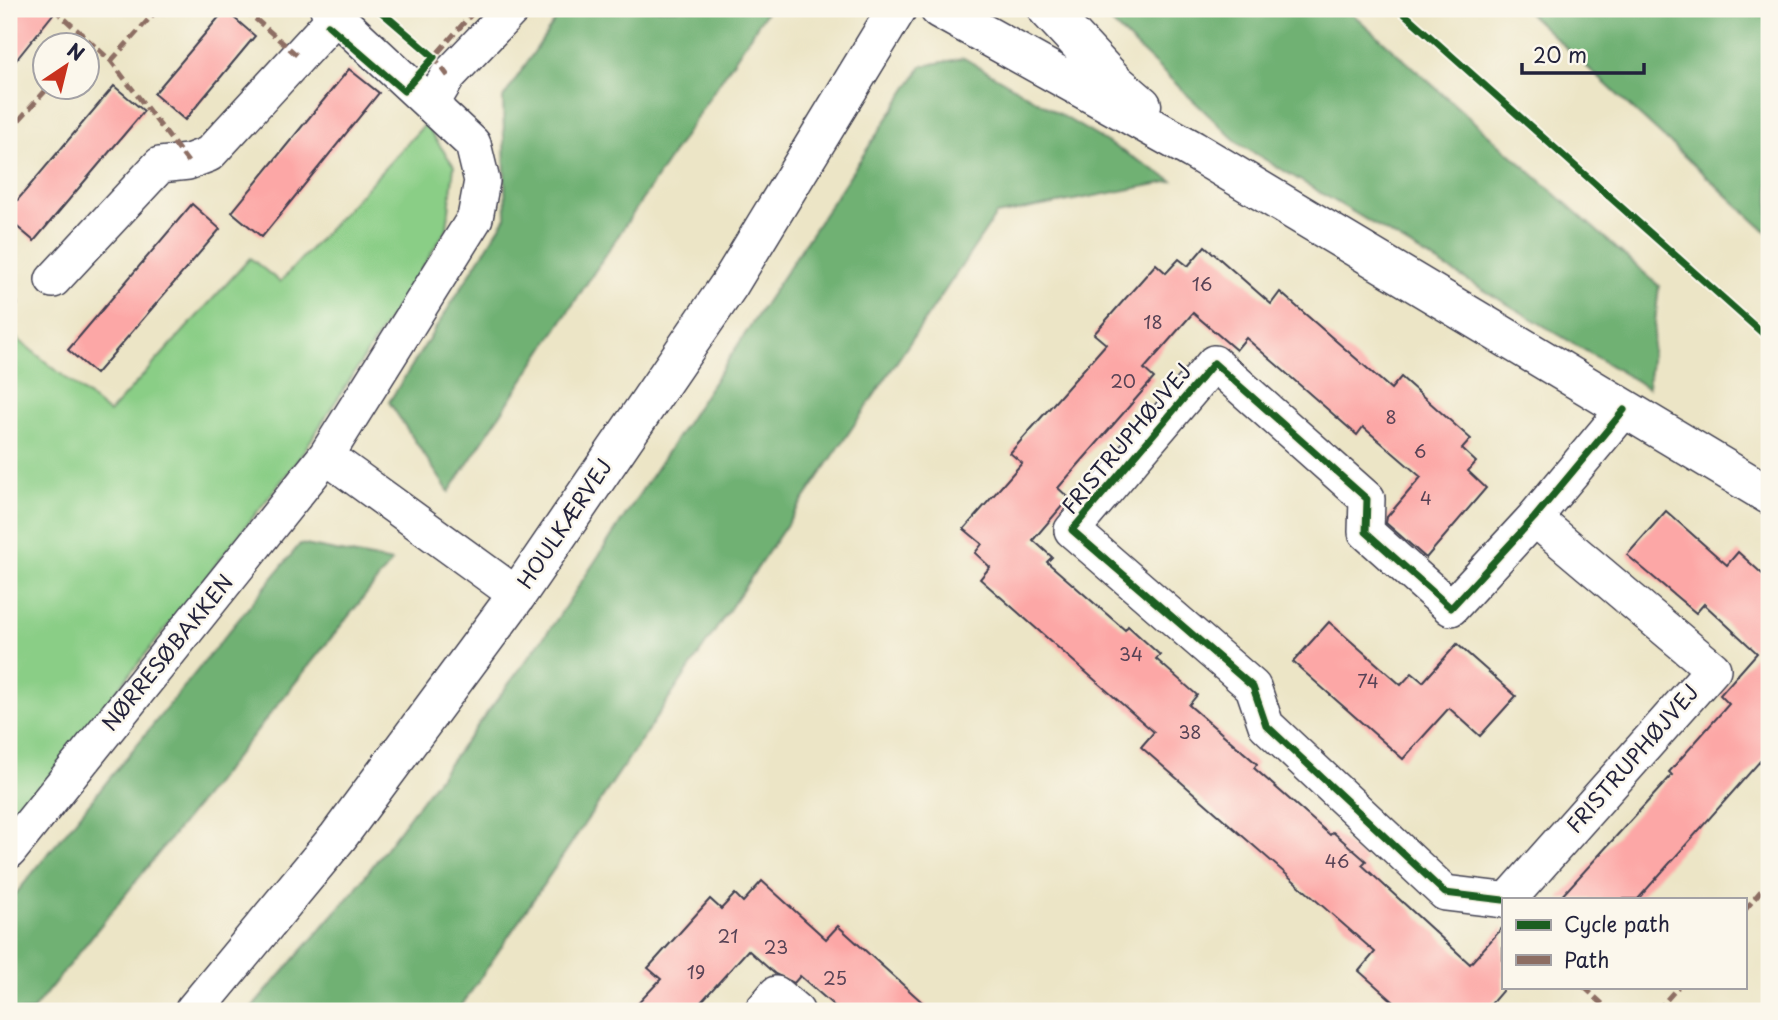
<svg xmlns="http://www.w3.org/2000/svg" width="1778" height="1020" font-family="'Playpen Sans',sans-serif">
	<style>
		.green { fill: #8ace86; stroke: #567860; stroke-width: 2 }
		.forest { fill: #6fb173; stroke: #486a57; stroke-width: 2 }
		.building { fill: #fca7a6 }
		.lines { fill: none; stroke-linecap: round; stroke-linejoin: round }
		.street-casing { stroke: #403f50; stroke-width: 38 }
		.secondary-casing { stroke: #403f50; stroke-width: 41 }
		.street { stroke: #fff; stroke-width: 35 }
		.secondary { stroke: #fff; stroke-width: 38 }
		.quiet { stroke: #8d6e63; stroke-width: 5; stroke-dasharray: 10 5; stroke-linecap: butt }
		.cycleway-casing { stroke: #fbf7ec; stroke-width: 11 }
		.cycleway { stroke: #1b5e20; stroke-width: 7 }
		.labels { text-anchor: middle; stroke-width: 5; stroke-linejoin: round; paint-order: stroke }
		.number-label { font-size: 18px; fill: #584356 }
		.street-label { font-size: 21px; fill: #22223b; stroke: #fbf7ec }
	</style>
	<rect width="100%" height="100%" fill="#fbf7ec"/>
	<filter id="ink" filterUnits="userSpaceOnUse"><feTurbulence type="fractalNoise" baseFrequency=".0143" numOctaves="2"/><feDisplacementMap in="SourceGraphic" scale="14" xChannelSelector="R" yChannelSelector="G"/><feConvolveMatrix kernelMatrix="1 2 1 2 8 2 1 2 1" color-interpolation-filters="sRGB"/></filter>
	<filter id="wash" filterUnits="userSpaceOnUse"><feTurbulence type="fractalNoise" baseFrequency=".00686" numOctaves="4" result="noise"/><feDisplacementMap in="SourceGraphic" scale="28" xChannelSelector="R" yChannelSelector="G"/><feGaussianBlur stdDeviation="1.57" result="paint"/><feColorMatrix in="noise" values="0 0 0 0 0 0 0 0 0 0 0 0 0 0 0 0 0 1.4 0 .05"/><feComposite in="paint" operator="in"/></filter>
	<g filter="url(#wash)">
		<rect width="100%" height="100%" fill="#ece5c6"/>
		<path class="green" d="M 425,124 L 454,166 L 447,229 L 298,460 L 9,828 L 9,332 L 109,413 L 250,258 L 280,282 Z"/>
		<path class="forest" d="M 563,9 L 768,9 L 449,492 L 389,402 L 506,217 L 503,98 Z
			M 1097,9 L 1347,9 L 1659,286 L 1648,388 L 1239,144 Z
			M 1524,9 L 1769,9 L 1769,234 Z
			M 964,58 L 1173,181 L 996,215 L 458,1011 L 249,1011 L 353,892 L 555,622 L 922,66 Z
			M 300,544 L 392,562 L 32,1011 L 9,1011 L 9,902 Z"/>
		<g id="blocks">
			<path class="building" d="M 9,9 L 57,9 L 9,69 Z
				M 225,10 L 255,36 L 185,120 L 154,94 Z
				M 349,69 L 379,93 L 262,237 L 232,212 Z
				M 114,86 L 144,111 L 34,241 L 9,220 L 9,210 Z
				M 192,204 L 220,229 L 96,374 L 68,350 Z
				M 1205,246 L 1271,304 L 1280,292 L 1391,389 L 1401,377 L 1471,439 L 1462,449 L 1476,462 L 1468,471 L 1486,488 L 1426,558 L 1386,523 L 1387,517 L 1421,477 L 1363,427 L 1357,435 L 1246,338 L 1236,350 L 1193,313 L 1144,369 L 1154,378 L 1058,488 L 1069,498 L 1033,540 L 1052,557 L 1047,562 L 1125,630 L 1128,626 L 1160,655 L 1156,659 L 1197,695 L 1189,705 L 1257,764 L 1254,768 L 1330,835 L 1333,832 L 1366,861 L 1362,865 L 1470,964 L 1503,927 L 1503,990 L 1485,1011 L 1404,1011 L 1359,971 L 1375,952 L 1141,747 L 1154,732 L 980,579 L 990,567 L 975,553 L 982,544 L 964,529 L 1022,463 L 1010,453 L 1106,344 L 1094,334 L 1156,264 L 1166,273 L 1179,259 L 1188,266 Z
				M 1666,511 L 1727,565 L 1738,552 L 1769,580 L 1769,751 L 1638,899 L 1559,899 L 1672,775 L 1669,772 L 1729,704 L 1720,695 L 1757,653 L 1704,604 L 1696,613 L 1627,555 Z
				M 1329,622 L 1401,685 L 1412,673 L 1423,682 L 1457,644 L 1516,696 L 1480,736 L 1449,708 L 1403,759 L 1293,662 Z
				M 762,881 L 826,939 L 838,926 L 932,1011 L 840,1011 L 800,976 L 794,983 L 775,974 L 748,950 L 693,1011 L 631,1011 L 661,979 L 648,968 L 710,899 L 721,909 L 735,894 L 743,902 Z"/>
		</g>
	</g>
	<g filter="url(#ink)">
		<use href="#blocks" fill-opacity="0" stroke="#403f50" stroke-width="2"/>
		<g class="lines">
			<g class="street-casing">
				<path id="street" d="M 432,103 L 448,76 L 512,9
					M 53,280 L 160,165 L 188,162 L 209,154 L 336,16
					M 326,456 L 517,595
					M 9,851 L 326,456 L 475,218 L 482,181 L 473,144 L 328,9
					M 1509,899 L 1713,669 L 1534,518
					M 1503,900 L 1445,893 L 1266,725 L 1253,687 L 1072,530 L 1214,363 L 1367,499 L 1366,532 L 1451,608 L 1534,518 L 1624,410
					M 762,1011 L 776,994 L 796,1011"/>
			</g>
			<g class="secondary-casing">
				<path id="secondary" d="M 939,9 L 1193,150 L 1769,495
					M 1047,9 L 1114,81 L 1142,105
					M 194,1011 L 338,837 L 517,595 L 729,285 L 897,9"/>
			</g>
			<use href="#street" class="street"/>
			<use href="#secondary" class="secondary"/>
			<path class="quiet" d="M 54,9 L 111,61 L 188,162
				M 244,9 L 299,57
				M 111,61 L 158,9
				M 448,76 L 434,57 L 476,9
				M 9,131 L 48,88
				M 9,267 L 12,271 L 16,304 L 9,352
				M 1745,910 L 1769,881
				M 1584,987 L 1610,1011
				M 1657,1011 L 1678,987"/>
			<g class="cycleway-casing">
				<path id="cycleway" d="M 1399,9 L 1769,339
					M 328,25 L 404,91 L 434,57 L 378,9
					M 1503,900 L 1445,893 L 1266,725 L 1253,687 L 1072,530 L 1214,363 L 1367,499 L 1366,532 L 1451,608 L 1534,518 L 1624,410"/>
			</g>
			<use href="#cycleway" class="cycleway"/>
		</g>
	</g>
	<g class="labels">
		<g class="number-label">
			<text x="1202" y="291">16</text>
			<text x="1153" y="329">18</text>
			<text x="1123" y="388">20</text>
			<text x="1391" y="424">8</text>
			<text x="1420" y="458">6</text>
			<text x="1426" y="505">4</text>
			<text x="1131" y="661">34</text>
			<text x="1368" y="688">74</text>
			<text x="1190" y="739">38</text>
			<text x="1337" y="868">46</text>
			<text x="728" y="943">21</text>
			<text x="776" y="954">23</text>
			<text x="696" y="979">19</text>
			<text x="835" y="985">25</text>
		</g>
		<g class="street-label">
			<text transform="translate(1127 439) rotate(-50)" y="7">FRISTRUPHØJVEJ</text>
			<text transform="translate(565 524) rotate(-56)" y="7">HOULKÆRVEJ</text>
			<text transform="translate(168 653) rotate(-51)" y="7">NØRRESØBAKKEN</text>
			<text transform="translate(1633 759) rotate(-49)" y="7">FRISTRUPHØJVEJ</text>
		</g>
	</g>
	<rect width="1778" height="1020" fill="none" stroke="#fbf7ec" stroke-width="35"/>
	<rect x="1502" y="898" width="245" height="91" fill="#fbf7ec" stroke="#a4a2a5" stroke-width="2"/>
	<rect x="1516" y="920" width="35" height="10" fill="#1b5e20" stroke="#a4a2a5" stroke-width="2"/>
	<text x="1564" y="932" font-size="21" fill="#22223b">Cycle path</text>
	<rect x="1516" y="955" width="35" height="10" fill="#8d6e63" stroke="#a4a2a5" stroke-width="2"/>
	<text x="1564" y="968" font-size="21" fill="#22223b">Path</text>
	<g transform="translate(66 66) rotate(35)"><circle r="33" fill="#fbf7ec" stroke="#a4a2a5" stroke-width="2"/>
	<path d="M0-5L12 26L0 18L-12 26Z" fill="#c8321e"/>
	<text y="-10" font-size="19" font-weight="bold" text-anchor="middle" fill="#22223b">N</text>
	</g>
	<path d="M1522 63v10h122v-10" fill="none" stroke="#22223b" stroke-width="3.5"/>
	<text x="1533" y="63" font-size="21" fill="#22223b" stroke="#fbf7ec" stroke-width="5" paint-order="stroke">20 m</text>
</svg>
